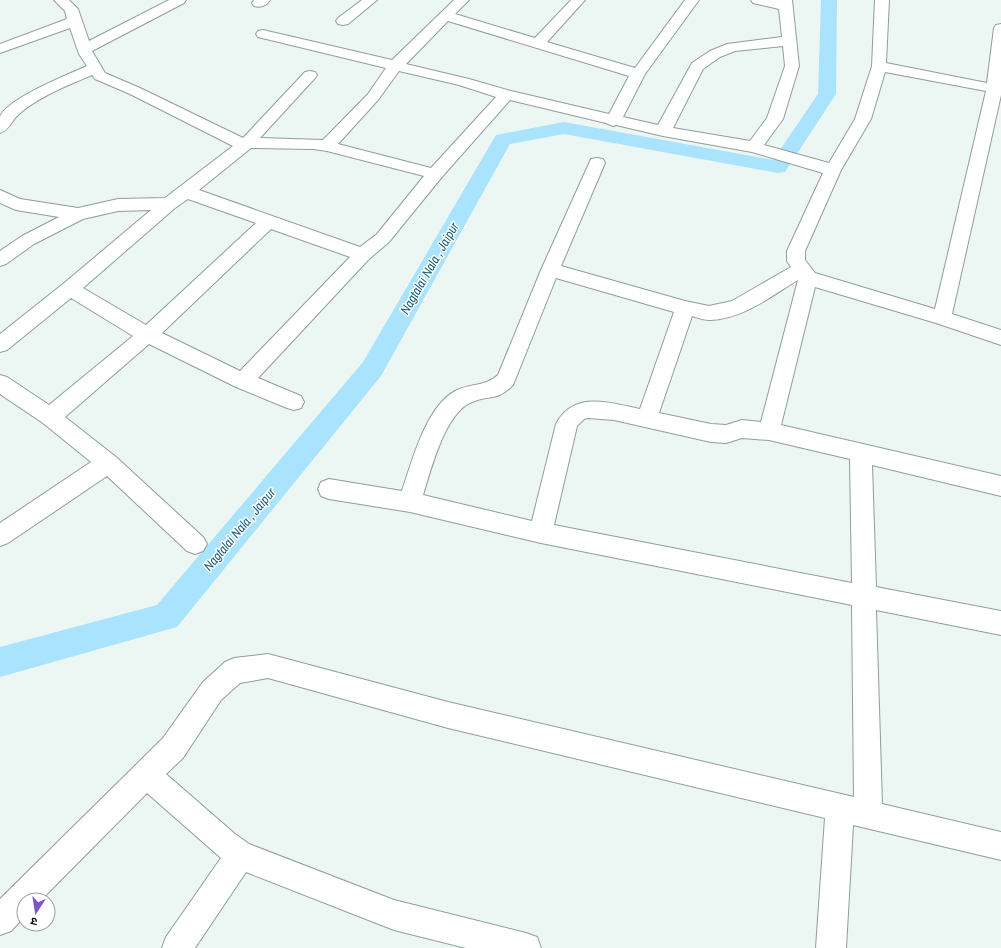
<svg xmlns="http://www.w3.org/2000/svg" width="1001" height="948" font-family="'Archivo Narrow','Noto Sans Devanagari',sans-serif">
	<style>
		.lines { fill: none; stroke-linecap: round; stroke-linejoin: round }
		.canal { fill: #a9e3fd; fill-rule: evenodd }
		.minor-casing { stroke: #929c9a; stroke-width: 2 }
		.minor { fill: #fff; fill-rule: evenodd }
		.labels { text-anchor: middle; stroke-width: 3; stroke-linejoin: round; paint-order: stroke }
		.water-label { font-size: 13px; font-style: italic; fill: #165e78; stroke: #fff }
	</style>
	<rect width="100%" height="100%" fill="#ecf7f4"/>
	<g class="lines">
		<path class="canal" d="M 821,0 L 837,0 L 836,94 L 785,172 L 778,173 L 564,134 L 510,144 L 381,376 L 177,627 L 0,677 L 0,647 L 157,605 L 363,362 L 496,135 L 564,122 L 773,160 L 818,94 Z"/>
		<g class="minor-casing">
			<path id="minor" d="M 54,0 L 69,0 L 78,9 L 89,41 L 169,0 L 186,0 L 184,3 L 92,51 L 105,73 L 140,88 L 243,138 L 305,72 L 310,71 L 315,72 L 317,75 L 315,78 L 260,138 L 323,140 L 368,94 L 386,68 L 258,37 L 256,34 L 258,31 L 263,30 L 392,60 L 454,0 L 469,0 L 455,14 L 535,38 L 571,0 L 585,0 L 547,42 L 635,68 L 685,0 L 699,0 L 645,74 L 623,117 L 658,125 L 692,63 L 710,51 L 727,44 L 782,37 L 779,9 L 753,3 L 751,0 L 792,0 L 799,66 L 783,119 L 764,145 L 829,163 L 855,119 L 872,66 L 875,0 L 889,0 L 886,63 L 987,83 L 994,28 L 996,25 L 1001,24 L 1001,95 L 952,314 L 1001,330 L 1001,345 L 936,323 L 815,287 L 781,425 L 1001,476 L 1001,496 L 872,465 L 876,587 L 1001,611 L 1001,635 L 876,610 L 882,804 L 1001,832 L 1001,860 L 853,825 L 846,948 L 816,948 L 825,818 L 448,728 L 268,678 L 240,683 L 221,700 L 183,758 L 166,774 L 235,834 L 249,844 L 394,900 L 526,933 L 537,937 L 541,948 L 466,948 L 394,930 L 246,872 L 195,948 L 162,948 L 166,937 L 221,858 L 147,793 L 41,900 L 24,900 L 24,917 L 11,931 L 0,935 L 0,899 L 163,738 L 203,682 L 225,662 L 234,658 L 268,654 L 448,702 L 854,797 L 852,605 L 541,543 L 410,512 L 329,499 L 321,496 L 318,489 L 321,482 L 329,479 L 402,491 C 412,461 426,407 455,391 C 470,383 485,387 498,375 L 541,270 L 591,159 L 597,158 L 603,159 L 605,163 L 561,266 L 685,301 L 709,306 L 732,301 L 791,267 L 787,261 L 787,251 L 823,173 L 752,152 L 663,136 L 616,125 L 613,126 L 606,123 L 510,100 L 441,178 L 389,242 L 369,259 L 258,378 L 301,396 L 304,402 L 301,408 L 294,410 L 287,408 L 236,387 L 149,344 L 65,417 L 116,457 L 203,537 L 207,544 L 203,551 L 195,554 L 187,551 L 107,476 L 8,543 L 0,546 L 0,523 L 91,462 L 43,423 L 0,394 L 0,375 L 7,377 L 49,405 L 133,336 L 71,298 L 7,350 L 0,352 L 0,334 L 63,284 L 151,210 L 118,211 L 83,219 L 34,244 L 6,264 L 0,266 L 0,251 L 22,236 L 59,217 L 16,210 L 0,203 L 0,190 L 20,199 L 78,208 L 118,199 L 165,198 L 233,146 L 130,94 L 95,79 L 92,75 C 69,85 35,98 17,116 C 11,122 9,130 0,133 C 0,128 0,122 0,117 C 6,99 69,74 87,66 L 79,54 L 70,28 L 0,53 L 0,44 L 67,19 L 65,11 ZM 448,21 L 629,76 L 609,114 L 511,91 L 469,79 L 406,64 ZM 783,46 L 785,66 L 767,118 L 750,141 L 673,128 L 703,69 L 720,57 L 735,51 ZM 399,71 L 459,85 L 496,97 L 431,168 L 338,144 L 378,100 ZM 885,72 L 986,91 L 935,309 L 815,273 L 805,260 L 805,251 L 841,170 L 871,119 ZM 251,148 L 313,149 L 327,151 L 424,176 L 377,234 L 360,247 L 199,190 ZM 188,199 L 256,223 L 146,325 L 83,288 L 175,208 ZM 271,229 L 350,257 L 240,371 L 162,333 ZM 556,278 L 674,312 L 640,409 C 610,403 574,390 556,424 L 532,521 L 423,495 C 431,470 445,412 472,402 C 489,395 498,401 513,385 ZM 798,280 L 761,422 L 742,420 L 726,425 L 711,424 L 659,413 L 692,316 C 698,318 704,320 710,320 C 743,319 771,296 798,280 ZM 588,418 L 614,420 L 711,442 L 726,443 L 742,438 L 769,440 L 850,459 L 852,583 L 554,525 L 577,426 L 584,419 Z
				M 254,0 L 270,0 C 266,6 261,8 254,6 L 252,3 Z
				M 362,0 L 377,0 L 348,24 L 343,25 L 338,24 L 336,21 L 338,18 Z"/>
		</g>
		<use href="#minor" class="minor"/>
	</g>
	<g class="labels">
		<g class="water-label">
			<text transform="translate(429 268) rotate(-60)" y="5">Nagtalai Nala , Jaipur</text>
			<text transform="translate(239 529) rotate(-50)" y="5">Nagtalai Nala , Jaipur</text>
		</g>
	</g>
	<g transform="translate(36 912) rotate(192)"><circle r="19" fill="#ffffff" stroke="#9d9e9e"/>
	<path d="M0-3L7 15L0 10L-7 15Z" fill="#7c54ce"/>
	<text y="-6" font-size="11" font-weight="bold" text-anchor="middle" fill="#0a0d0c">उ</text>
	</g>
</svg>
